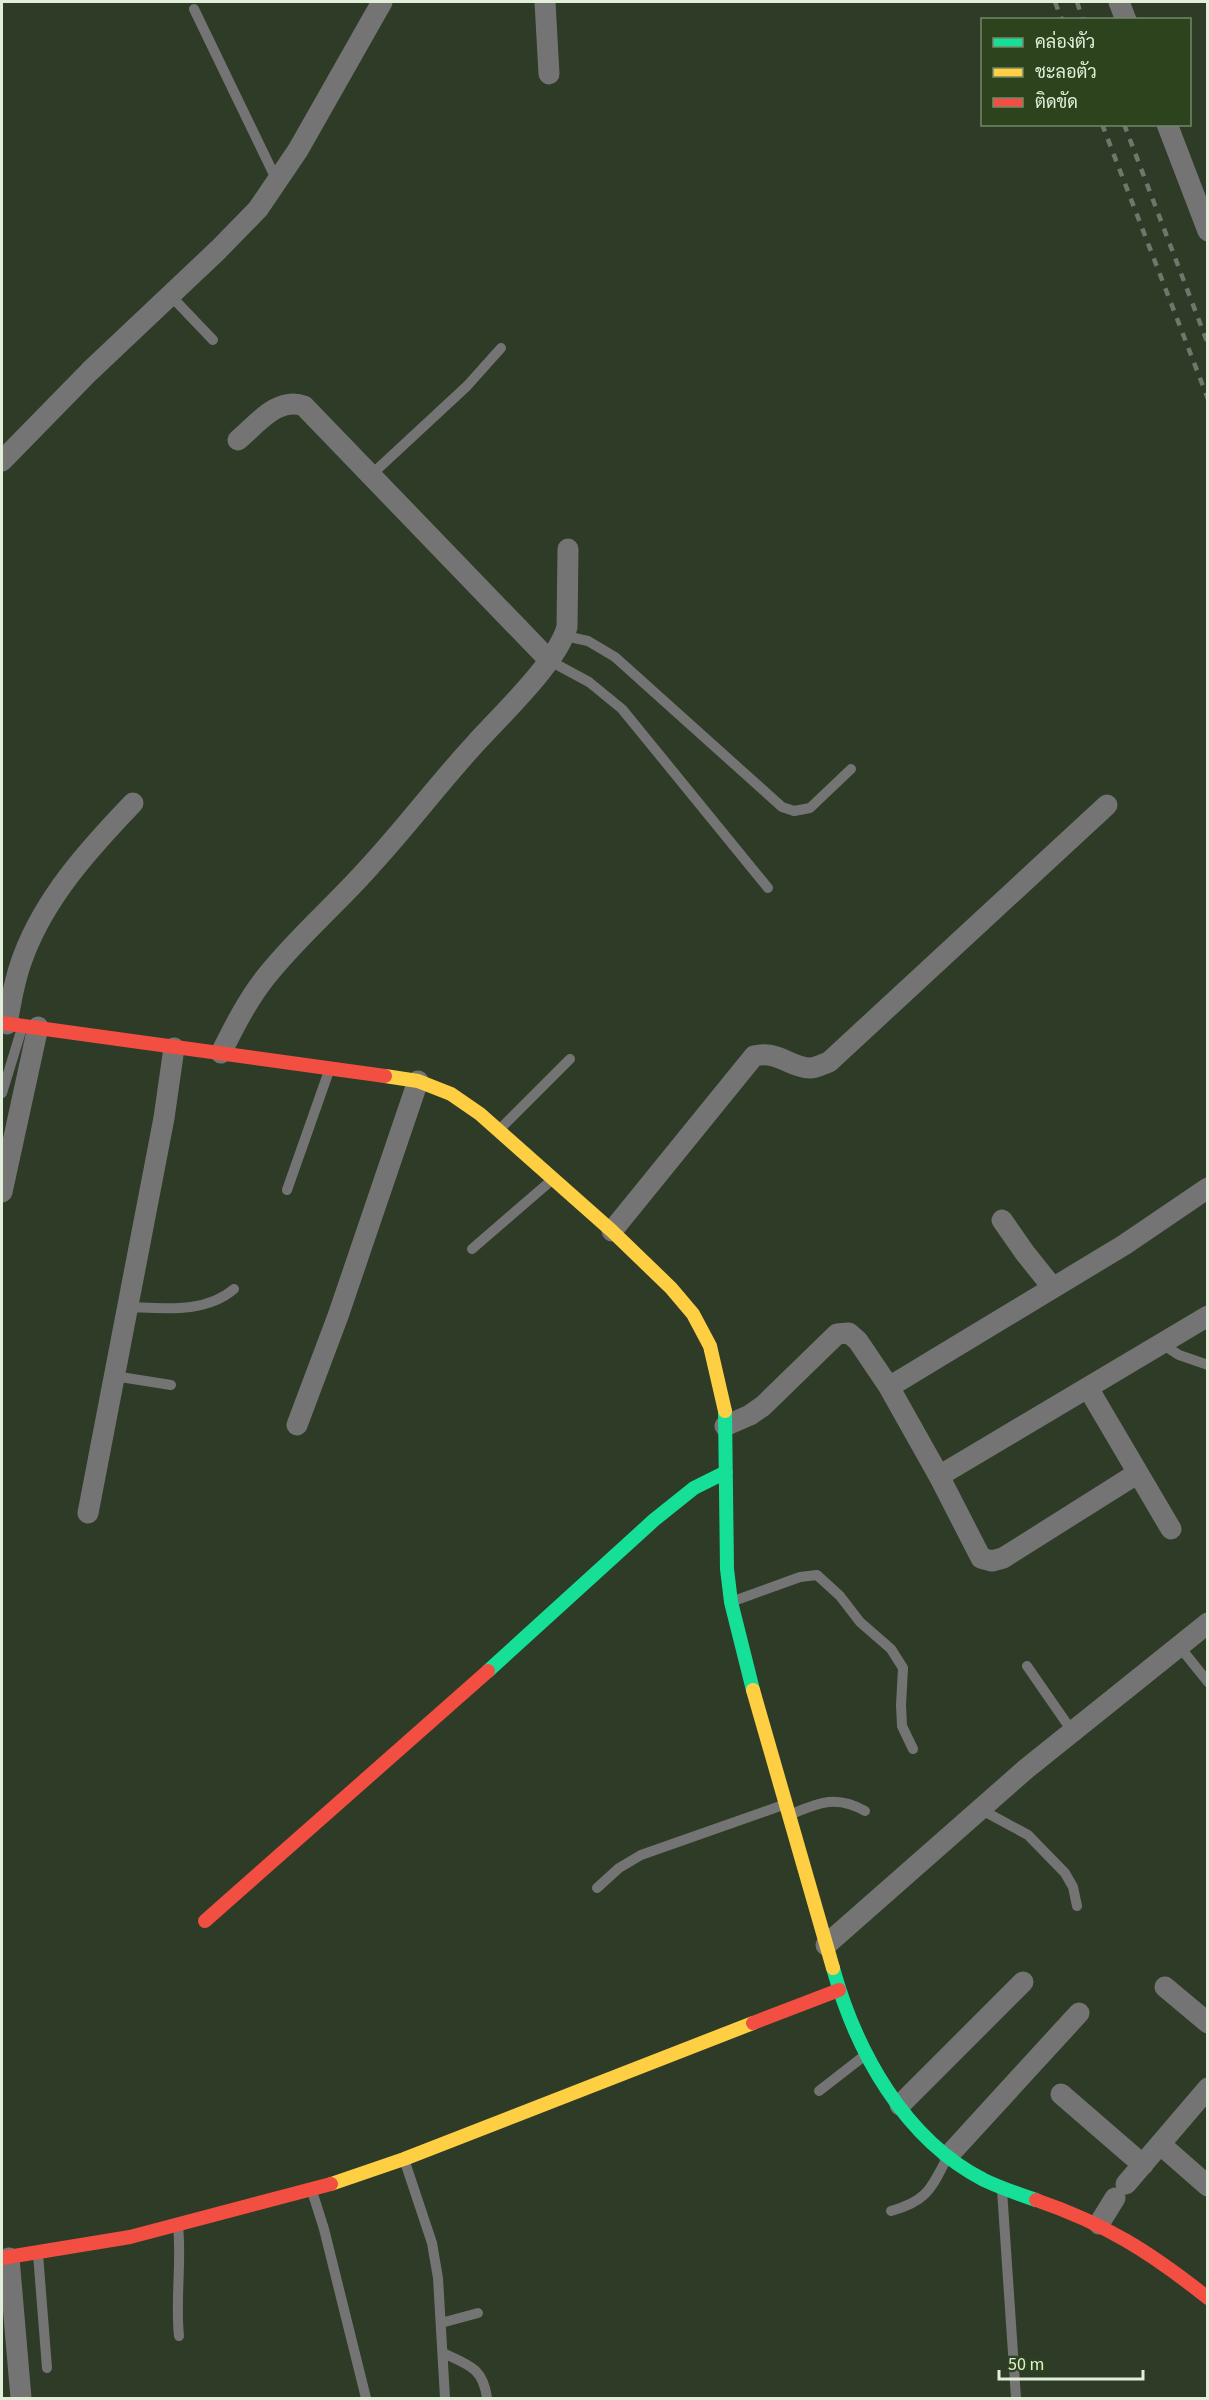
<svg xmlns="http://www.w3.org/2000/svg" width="1209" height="2400" font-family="'Source Sans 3',Sarabun,sans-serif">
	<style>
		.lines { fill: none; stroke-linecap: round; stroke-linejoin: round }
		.lane { stroke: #757475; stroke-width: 10 }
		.street { stroke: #757475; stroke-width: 21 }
		.fast { stroke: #16e098; stroke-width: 14 }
		.slow { stroke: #ffcf43; stroke-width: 14 }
		.jam { stroke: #f24e42; stroke-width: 14 }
		.rail { stroke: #70766d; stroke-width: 4.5; stroke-dasharray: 8 8; stroke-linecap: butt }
	</style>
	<rect width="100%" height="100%" fill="#2e3b26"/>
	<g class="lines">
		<path class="lane" d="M 194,9 L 277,181
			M 170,295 L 213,340
			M 370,476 L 467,386 L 501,348
			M 565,636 L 588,641 L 615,657 L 782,807 L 794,811 L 810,808 L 851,769
			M 550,661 L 589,682 L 622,709 L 768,888
			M 2,1093 L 22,1028
			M 499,1130 L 570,1059
			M 287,1190 L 330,1068
			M 472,1249 L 553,1179
			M 127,1307 C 163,1308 205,1314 234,1289
			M 1162,1344 L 1179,1355 L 1208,1365
			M 114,1376 L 171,1385
			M 731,1602 L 800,1577 L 817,1575 L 840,1596 L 860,1622 L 891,1649 L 903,1668 L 901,1705 L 902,1726 L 913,1749
			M 1179,1646 L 1208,1682
			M 1027,1666 L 1072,1731
			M 980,1809 L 1028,1835 L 1065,1873 L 1073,1887 L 1077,1906
			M 789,1815 C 818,1803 836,1794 865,1811
			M 597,1888 L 619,1868 L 641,1855 L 786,1804
			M 819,2091 L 864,2056
			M 404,2159 L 432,2243 L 438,2278 L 445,2398
			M 1002,2190 L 1016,2398
			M 312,2191 L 324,2229 L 366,2398
			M 891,2211 C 927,2201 931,2189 947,2158
			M 178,2226 C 182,2263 175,2299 179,2336
			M 38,2254 L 47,2368
			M 441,2323 L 478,2313
			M 443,2353 C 469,2365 483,2368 487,2398"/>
		<path class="street" d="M 545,2 L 549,74
			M 1119,2 L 1126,20
			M 1167,124 L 1208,231
			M 238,440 C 257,424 278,396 304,406 L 550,661
			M 2,461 L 90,371 L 218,250 L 258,209 L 298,150 L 382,2
			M 7,1024 C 11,1001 15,978 23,957 C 45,897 90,848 133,803
			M 221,1053 C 234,1027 247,1001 265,978 C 297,937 337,904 371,865 C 407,826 439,783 475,744 C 501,715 557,663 567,627 L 568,549
			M 2,1192 L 38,1027
			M 1002,1220 L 1025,1253 L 1053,1288
			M 612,1231 L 754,1056 C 779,1050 788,1067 810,1068 C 816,1068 823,1064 829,1062 L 1107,805
			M 889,1387 L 1124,1245 L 1208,1188
			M 1088,1388 L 1171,1529
			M 297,1425 L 338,1316 L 418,1081
			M 725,1426 L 750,1415 L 763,1406 L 837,1334 L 849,1333 L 858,1341 L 889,1387 L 939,1476 L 1208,1316
			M 939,1476 L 981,1558 L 992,1561 L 1003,1558 L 1138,1473
			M 88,1513 L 164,1118 L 174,1048
			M 826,1945 L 1026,1769 L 1208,1623
			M 1165,1987 L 1208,2023
			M 1061,2094 L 1143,2165
			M 900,2105 L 1023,1982
			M 1160,2144 L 1208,2186
			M 949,2155 L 1079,2013
			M 1126,2184 L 1208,2088
			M 1099,2224 L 1115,2198
			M 9,2258 L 21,2398"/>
		<path class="fast" d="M 725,1411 L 727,1569 L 731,1602 L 753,1690
			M 488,1671 L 654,1520 L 694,1488 L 726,1472
			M 833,1968 C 856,2051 904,2139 984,2180 C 1001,2188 1018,2194 1036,2200"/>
		<path class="slow" d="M 385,1076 L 418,1081 L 451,1094 L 480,1114 L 612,1231 L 671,1288 L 693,1314 L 710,1346 L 725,1411
			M 753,1690 L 833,1968
			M 331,2184 L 404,2159 L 753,2023"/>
		<path class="jam" d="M 2,1023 L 385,1076
			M 205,1921 L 488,1671
			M 753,2023 L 839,1990
			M 1036,2200 C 1106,2224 1150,2252 1208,2298
			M 2,2258 L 130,2237 L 331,2184"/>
		<path class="rail" d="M 1055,2 L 1062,20
			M 1077,2 L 1083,20
			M 1102,124 L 1208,399
			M 1124,124 L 1208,344"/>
	</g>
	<rect width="1209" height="2400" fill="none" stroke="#e1efd9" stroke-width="6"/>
	<rect x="981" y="18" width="210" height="108" fill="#2c431e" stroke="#748869" stroke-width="1.5"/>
	<rect x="993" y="38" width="30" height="9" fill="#16e098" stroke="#748869" stroke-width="1.5"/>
	<text x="1035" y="48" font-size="18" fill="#e1efd9">คล่องตัว</text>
	<rect x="993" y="68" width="30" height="9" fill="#ffcf43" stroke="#748869" stroke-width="1.5"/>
	<text x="1035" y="78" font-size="18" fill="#e1efd9">ชะลอตัว</text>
	<rect x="993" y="98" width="30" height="9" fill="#f24e42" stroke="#748869" stroke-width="1.5"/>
	<text x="1035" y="108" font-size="18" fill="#e1efd9">ติดขัด</text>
	<path d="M999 2370v9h144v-9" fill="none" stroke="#e1efd9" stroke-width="3"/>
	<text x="1008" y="2370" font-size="18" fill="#e1efd9" stroke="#2c431e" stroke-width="4.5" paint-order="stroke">50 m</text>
</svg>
